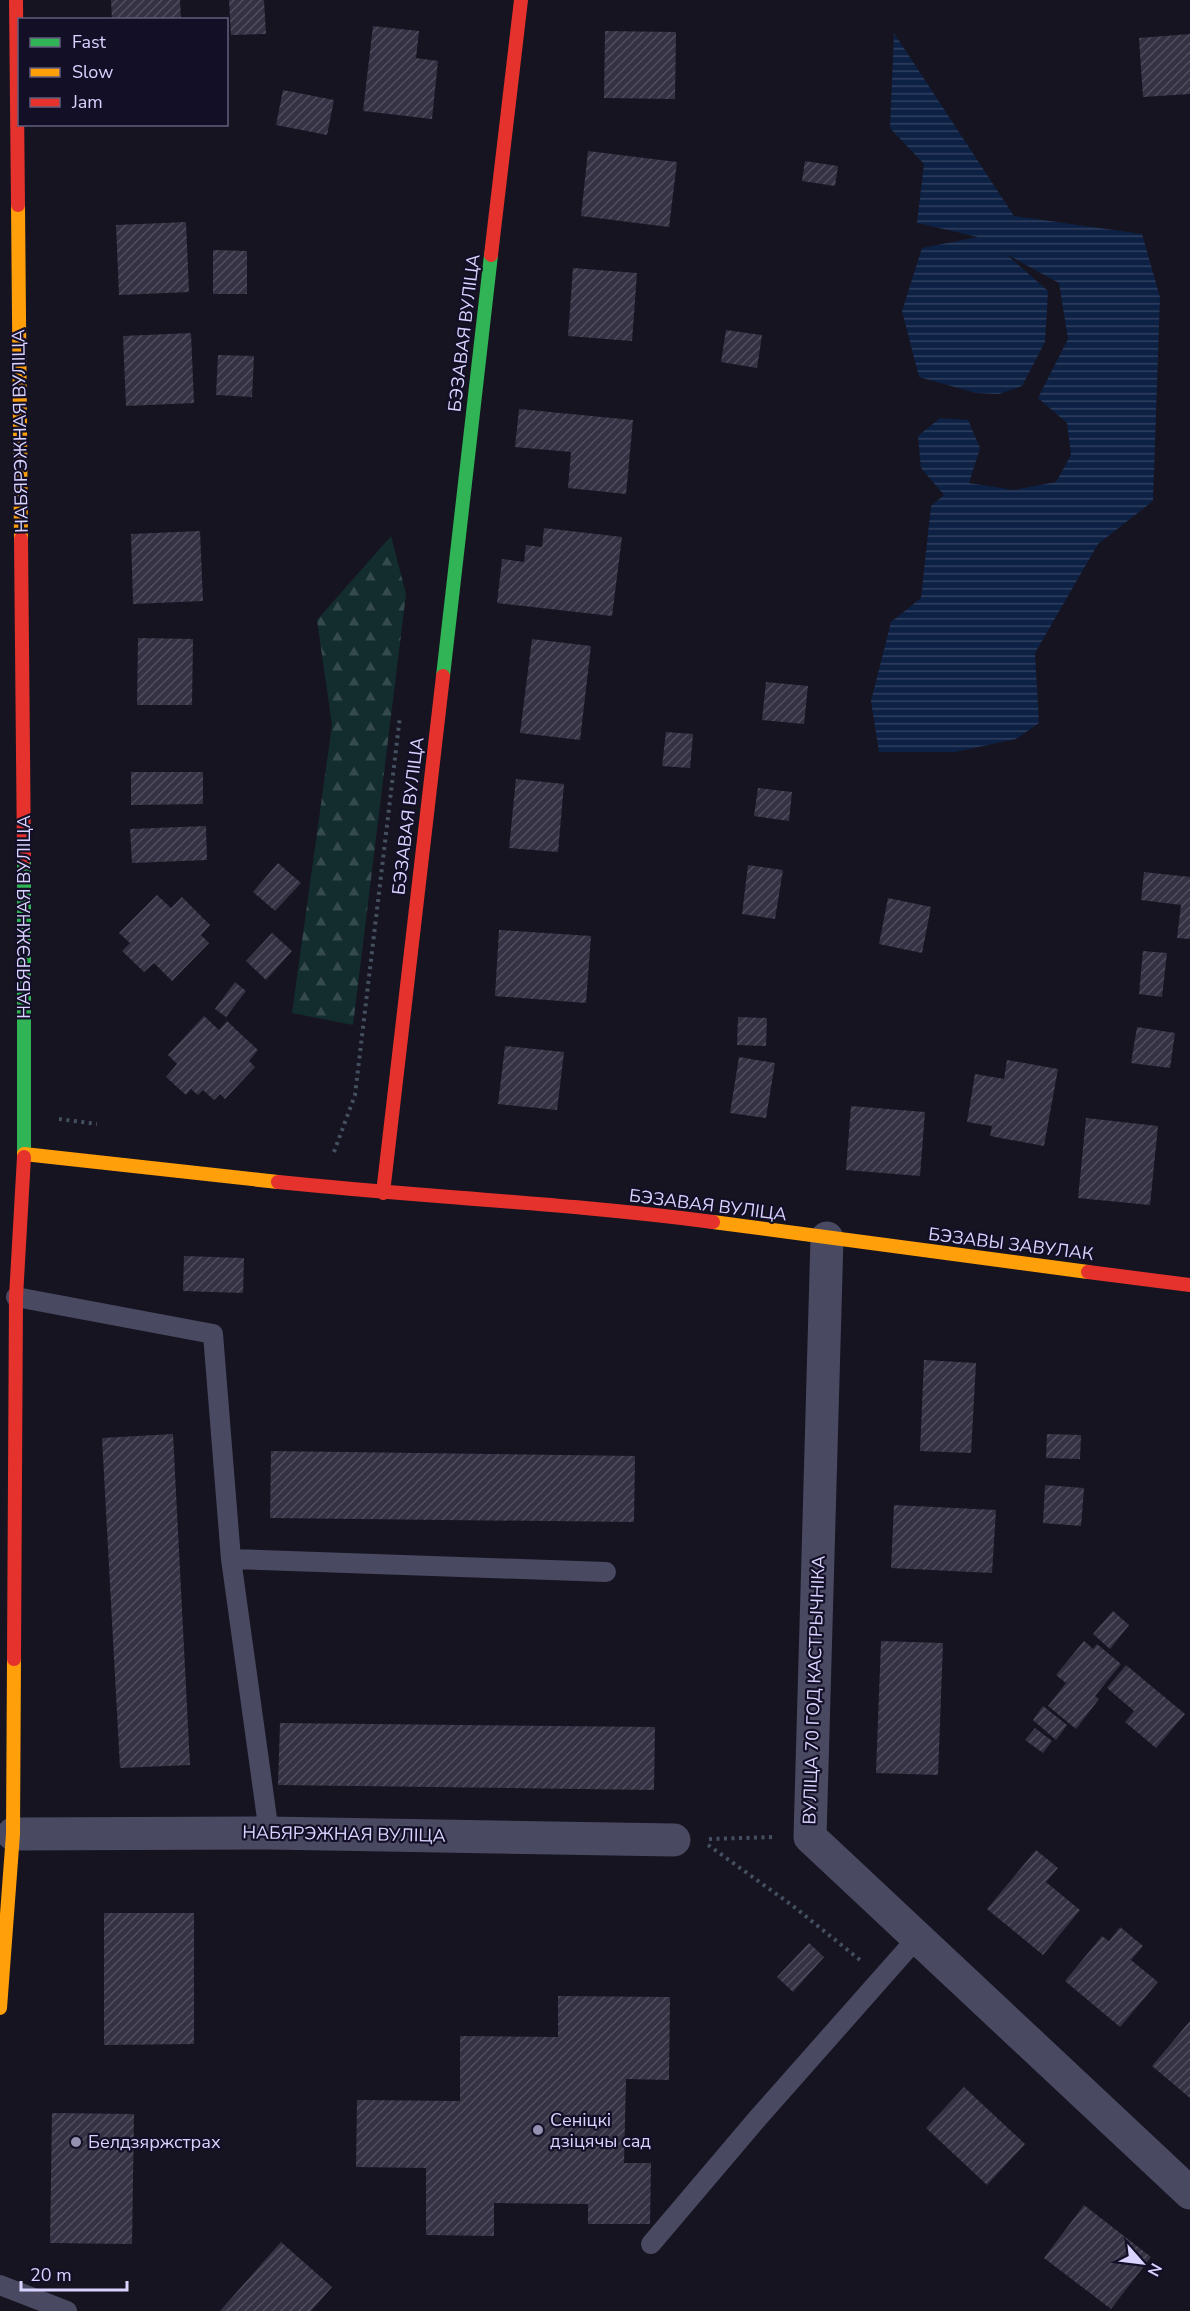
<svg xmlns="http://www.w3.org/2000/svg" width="1190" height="2311" font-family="'Nunito Sans',sans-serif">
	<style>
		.forest { fill: url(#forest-firs) }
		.water { fill: url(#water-rules) }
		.building { fill: url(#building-hatch) }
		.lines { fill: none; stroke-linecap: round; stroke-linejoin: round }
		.path { stroke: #44505f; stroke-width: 4; stroke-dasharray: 3 4.5; stroke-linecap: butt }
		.lane { stroke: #4a4962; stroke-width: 20 }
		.street { stroke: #4a4962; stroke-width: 33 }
		.fast { stroke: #30b455; stroke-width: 14 }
		.slow { stroke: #ff9f0a; stroke-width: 14 }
		.jam { stroke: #e5322d; stroke-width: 14 }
		.poi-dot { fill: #9591b1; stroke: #130f26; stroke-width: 2 }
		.labels { text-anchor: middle; stroke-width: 4.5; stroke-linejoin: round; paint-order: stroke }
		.street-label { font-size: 18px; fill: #d9d4ff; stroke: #130f26 }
		.poi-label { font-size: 18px; fill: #d9d4ff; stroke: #130f26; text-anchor: start }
	</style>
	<defs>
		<pattern id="forest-firs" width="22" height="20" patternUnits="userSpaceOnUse" patternTransform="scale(1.5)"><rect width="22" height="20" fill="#132c2d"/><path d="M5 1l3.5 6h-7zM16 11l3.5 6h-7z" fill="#354a4c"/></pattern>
		<pattern id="water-rules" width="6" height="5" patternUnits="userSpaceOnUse" patternTransform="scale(1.5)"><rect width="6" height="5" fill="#0d2144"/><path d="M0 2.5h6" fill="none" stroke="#304060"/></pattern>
		<pattern id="building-hatch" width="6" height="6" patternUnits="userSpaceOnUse" patternTransform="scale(1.5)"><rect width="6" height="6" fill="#343243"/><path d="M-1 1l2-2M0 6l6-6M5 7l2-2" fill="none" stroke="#514f5f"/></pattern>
	</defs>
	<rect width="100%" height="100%" fill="#161421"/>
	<path class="forest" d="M 391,536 L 406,594 L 353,1025 L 292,1013 L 332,725 L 317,620 Z"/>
	<path class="water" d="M 894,33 L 1014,216 L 1142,234 L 1160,297 L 1153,501 L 1098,544 L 1035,653 L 1039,723 L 1016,739 L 955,752 L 879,752 L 871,701 L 891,622 L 921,598 L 931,506 L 944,495 L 921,468 L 918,436 L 940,418 L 968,420 L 980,448 L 969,483 L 1014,490 L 1056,482 L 1071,455 L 1067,423 L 1038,398 L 1068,339 L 1059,283 L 1006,254 L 1048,291 L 1045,342 L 1022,386 L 999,394 L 976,393 L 919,377 L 902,311 L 922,248 L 978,237 L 917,223 L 924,164 L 890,128 Z"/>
	<path class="building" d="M 111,0 L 180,0 L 181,20 L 112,20 Z
		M 229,0 L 264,0 L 266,34 L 231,35 Z
		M 373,26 L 419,31 L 416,58 L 438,61 L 432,119 L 363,111 Z
		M 605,31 L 676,32 L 675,99 L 604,98 Z
		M 1190,34 L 1190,94 L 1143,97 L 1139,38 Z
		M 283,90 L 334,100 L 327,135 L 276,125 Z
		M 588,151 L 677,162 L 669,227 L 581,216 Z
		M 805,161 L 838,166 L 835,186 L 802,181 Z
		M 186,222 L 189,292 L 119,295 L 116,225 Z
		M 213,250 L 247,251 L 247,294 L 213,294 Z
		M 573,268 L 637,273 L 632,341 L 568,336 Z
		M 726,330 L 762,335 L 757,368 L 721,362 Z
		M 191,333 L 194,403 L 126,406 L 123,336 Z
		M 218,355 L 254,356 L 252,397 L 216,395 Z
		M 519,409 L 633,420 L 626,494 L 568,488 L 571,452 L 515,447 Z
		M 544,528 L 622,537 L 612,616 L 497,603 L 502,559 L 524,562 L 526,545 L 542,547 Z
		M 200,531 L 203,601 L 133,604 L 131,534 Z
		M 138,638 L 193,639 L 192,705 L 137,705 Z
		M 532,639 L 591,646 L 580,740 L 520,733 Z
		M 766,682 L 808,686 L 804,724 L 762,720 Z
		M 666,732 L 693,734 L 690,768 L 662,766 Z
		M 131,772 L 203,772 L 203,804 L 131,805 Z
		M 516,779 L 564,784 L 558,852 L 509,848 Z
		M 758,788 L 792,792 L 789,821 L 754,816 Z
		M 206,826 L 207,860 L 132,863 L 130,829 Z
		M 278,863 L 301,883 L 275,911 L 253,892 Z
		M 748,865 L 783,870 L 775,919 L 742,914 Z
		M 1144,872 L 1190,877 L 1190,939 L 1177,938 L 1181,905 L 1141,900 Z
		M 157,895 L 171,908 L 182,897 L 210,925 L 201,935 L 209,943 L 172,981 L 154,963 L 144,972 L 122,951 L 130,943 L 119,933 Z
		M 888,898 L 931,907 L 922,953 L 879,944 Z
		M 499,930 L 591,936 L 586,1003 L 495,996 Z
		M 272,933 L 292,951 L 266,980 L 246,961 Z
		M 1143,951 L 1167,953 L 1162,997 L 1139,994 Z
		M 235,982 L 246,991 L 226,1017 L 215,1009 Z
		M 204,1016 L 219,1030 L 227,1021 L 258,1050 L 249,1061 L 255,1067 L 225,1099 L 220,1094 L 214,1100 L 203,1090 L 198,1095 L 191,1089 L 186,1095 L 166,1077 L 177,1064 L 168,1055 Z
		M 738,1017 L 767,1018 L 766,1046 L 737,1045 Z
		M 1137,1027 L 1175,1033 L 1170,1068 L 1131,1063 Z
		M 505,1046 L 564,1052 L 557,1110 L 498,1104 Z
		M 739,1057 L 775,1063 L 766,1118 L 730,1113 Z
		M 1007,1060 L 1058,1069 L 1044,1146 L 990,1136 L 992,1126 L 967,1122 L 975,1074 L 1004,1079 Z
		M 851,1106 L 925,1112 L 920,1176 L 846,1170 Z
		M 1086,1118 L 1158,1126 L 1150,1205 L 1078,1198 Z
		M 184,1256 L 244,1258 L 243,1293 L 183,1291 Z
		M 924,1360 L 976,1363 L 971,1453 L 920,1451 Z
		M 173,1434 L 190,1765 L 120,1768 L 102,1438 Z
		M 1047,1434 L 1081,1435 L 1080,1459 L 1046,1458 Z
		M 271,1451 L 635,1456 L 634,1522 L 270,1518 Z
		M 1045,1485 L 1084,1488 L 1081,1526 L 1043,1523 Z
		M 894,1505 L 996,1510 L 992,1573 L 891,1568 Z
		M 1113,1611 L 1129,1625 L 1110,1649 L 1093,1634 Z
		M 881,1641 L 943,1643 L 938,1775 L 876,1773 Z
		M 1084,1641 L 1093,1649 L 1097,1644 L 1121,1664 L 1095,1696 L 1099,1699 L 1076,1729 L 1048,1706 L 1066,1683 L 1056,1675 Z
		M 1126,1665 L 1185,1714 L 1156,1748 L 1125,1722 L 1134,1711 L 1107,1688 Z
		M 1043,1706 L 1067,1725 L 1056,1740 L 1033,1720 Z
		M 280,1723 L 655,1727 L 654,1790 L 278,1785 Z
		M 1035,1728 L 1052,1741 L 1043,1753 L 1025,1740 Z
		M 1036,1850 L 1058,1868 L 1046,1882 L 1080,1910 L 1043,1955 L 987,1909 Z
		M 104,1913 L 194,1913 L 194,2044 L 104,2045 Z
		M 1120,1927 L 1143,1946 L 1131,1960 L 1158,1982 L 1120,2027 L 1065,1981 L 1102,1936 L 1109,1941 Z
		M 809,1943 L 824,1957 L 793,1992 L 777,1977 Z
		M 558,1996 L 670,1997 L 669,2080 L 626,2079 L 624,2163 L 651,2163 L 650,2224 L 588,2224 L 588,2204 L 494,2203 L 494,2236 L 426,2235 L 426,2168 L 356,2167 L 357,2100 L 460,2101 L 460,2036 L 558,2037 Z
		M 1190,2021 L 1190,2098 L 1152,2066 Z
		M 964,2087 L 1025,2144 L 987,2185 L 926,2128 Z
		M 52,2113 L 134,2114 L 132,2244 L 50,2243 Z
		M 1084,2205 L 1151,2257 L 1111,2309 L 1044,2258 Z
		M 281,2242 L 332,2287 L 311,2311 L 220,2311 Z"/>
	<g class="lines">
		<path class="path" d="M 59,1119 L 97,1124
			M 334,1152 L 355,1095 L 400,716
			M 709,1839 L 776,1837
			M 708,1845 L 793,1906 L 860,1960"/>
		<path class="lane" d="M 16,1297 L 213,1334 L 231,1559 L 269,1833
			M 231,1559 L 606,1572
			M 651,2244 L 757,2119 L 917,1938
			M 0,2285 L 67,2311"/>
		<path class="street" d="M 827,1238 L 810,1837 L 1190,2193
			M 13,1834 L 269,1833 L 674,1840"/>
		<path class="fast" d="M 443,676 L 491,255
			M 24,859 L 24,1157"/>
		<path class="slow" d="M 18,205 L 21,539
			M 24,1154 L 278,1182
			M 713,1222 L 1088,1272
			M 0,2008 L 13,1834 L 14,1659"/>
		<path class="jam" d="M 16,0 L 18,205
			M 491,255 L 521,0
			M 21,539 L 24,859
			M 278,1182 C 422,1197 568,1203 713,1222
			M 383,1193 L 443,676
			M 1088,1272 L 1190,1285
			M 14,1659 L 16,1297 L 24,1157"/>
	</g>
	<g class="poi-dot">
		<circle cx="538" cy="2130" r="6"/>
		<circle cx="76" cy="2142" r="6"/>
	</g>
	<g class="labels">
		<g class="street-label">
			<text transform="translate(464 333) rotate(-83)" y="6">БЭЗАВАЯ ВУЛІЦА</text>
			<text transform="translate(20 431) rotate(-91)" y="6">НАБЯРЭЖНАЯ ВУЛІЦА</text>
			<text transform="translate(408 816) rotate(-83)" y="6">БЭЗАВАЯ ВУЛІЦА</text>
			<text transform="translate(24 917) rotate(-90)" y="6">НАБЯРЭЖНАЯ ВУЛІЦА</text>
			<text transform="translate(708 1205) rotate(7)" y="6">БЭЗАВАЯ ВУЛІЦА</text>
			<text transform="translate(1011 1244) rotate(7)" y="6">БЭЗАВЫ ЗАВУЛАК</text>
			<text transform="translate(814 1690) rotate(-88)" y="6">ВУЛІЦА 70 ГОД КАСТРЫЧНІКА</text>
			<text transform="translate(344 1834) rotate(1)" y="6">НАБЯРЭЖНАЯ ВУЛІЦА</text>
		</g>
		<g class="poi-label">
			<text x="550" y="2126">Сеніцкі<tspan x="550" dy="21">дзіцячы сад</tspan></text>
			<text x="88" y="2148">Белдзяржстрах</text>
		</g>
	</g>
	<rect x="18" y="18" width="210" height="108" fill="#130f26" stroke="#625e7d" stroke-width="1.5"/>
	<rect x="30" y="38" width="30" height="9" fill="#30b455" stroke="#625e7d" stroke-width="1.5"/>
	<text x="72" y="48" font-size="18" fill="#d9d4ff">Fast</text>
	<rect x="30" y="68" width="30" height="9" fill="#ff9f0a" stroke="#625e7d" stroke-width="1.5"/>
	<text x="72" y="78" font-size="18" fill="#d9d4ff">Slow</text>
	<rect x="30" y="98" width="30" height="9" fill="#e5322d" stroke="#625e7d" stroke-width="1.5"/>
	<text x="72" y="108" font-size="18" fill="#d9d4ff">Jam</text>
	<g transform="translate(1142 2263) rotate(118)" stroke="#130f26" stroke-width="4.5" paint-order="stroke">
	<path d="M0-4.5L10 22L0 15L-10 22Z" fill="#d9d4ff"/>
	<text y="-9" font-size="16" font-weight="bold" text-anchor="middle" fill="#d9d4ff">N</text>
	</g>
	<path d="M21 2281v9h106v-9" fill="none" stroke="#d9d4ff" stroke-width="3"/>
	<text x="30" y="2281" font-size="18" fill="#d9d4ff" stroke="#130f26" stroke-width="4.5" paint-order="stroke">20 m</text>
</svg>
